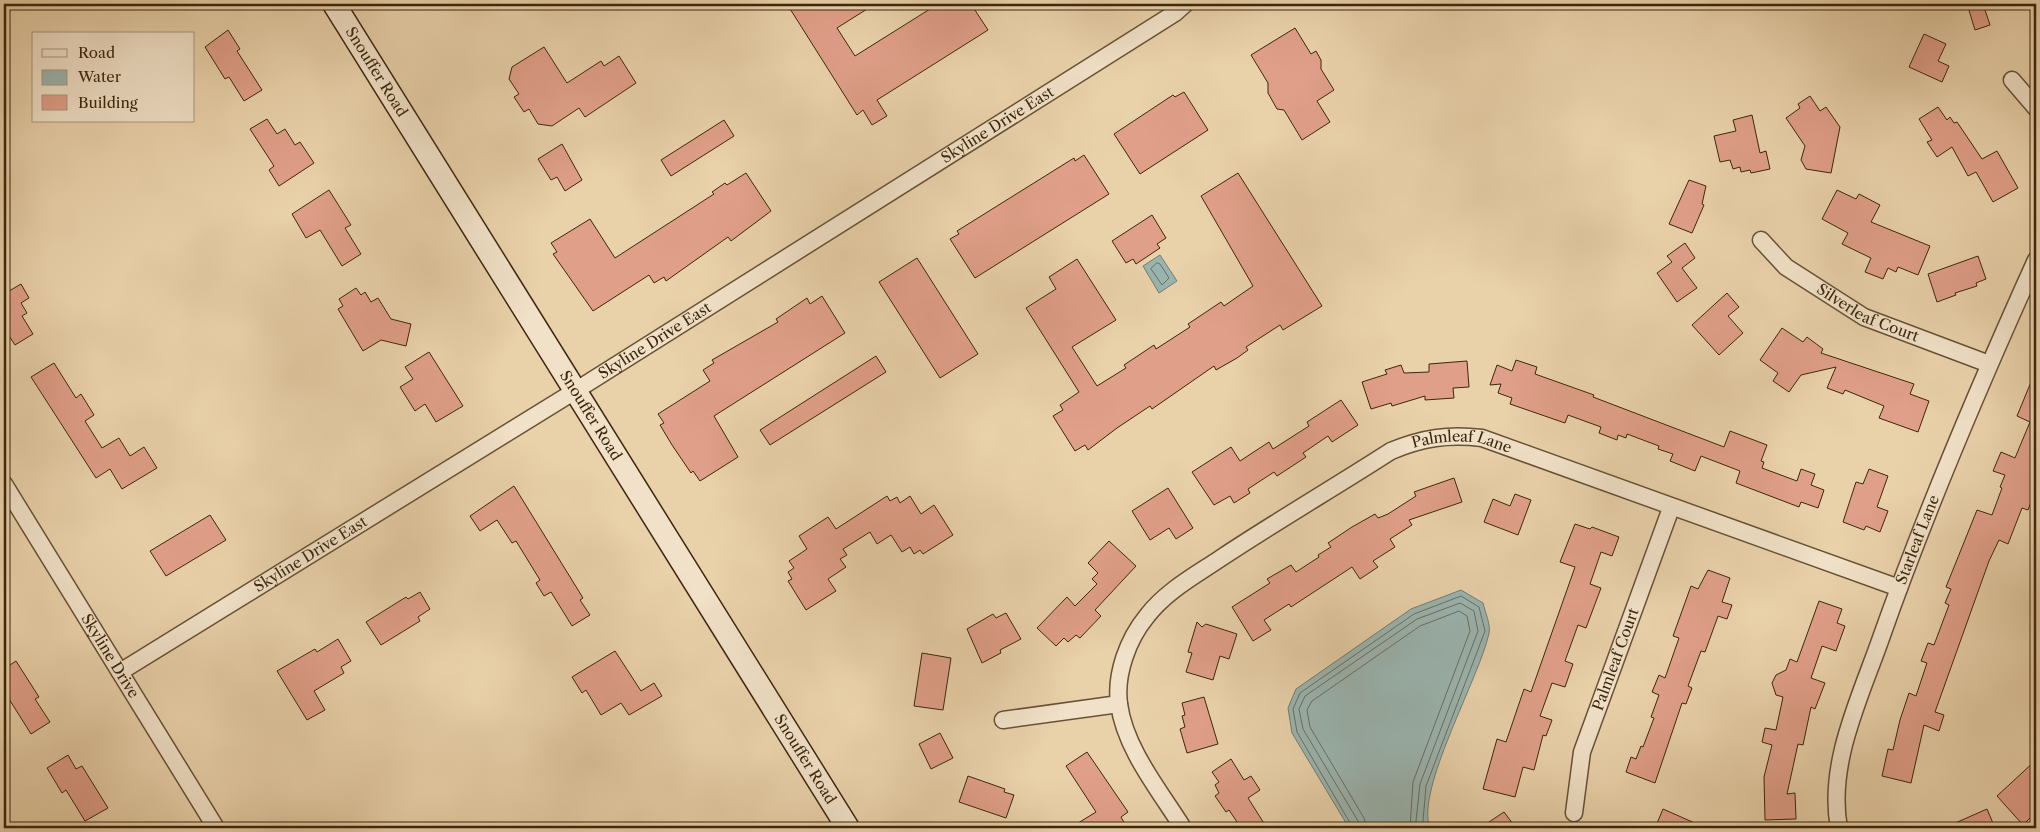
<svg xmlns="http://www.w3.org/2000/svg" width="2040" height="832" font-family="'Libre Caslon Text',serif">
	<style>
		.water { fill: #9ab5b1; stroke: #747c6f }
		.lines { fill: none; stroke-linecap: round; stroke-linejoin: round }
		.shore { stroke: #6b6e5e; stroke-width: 1 }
		.building { fill: #e09f89; stroke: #3c270c }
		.minor-casing { stroke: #675234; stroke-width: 19 }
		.secondary-casing { stroke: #3c270c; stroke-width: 25 }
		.minor { stroke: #f1e1c8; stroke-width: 16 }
		.secondary { stroke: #f1e1c8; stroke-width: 22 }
		.labels { text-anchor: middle; stroke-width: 4; stroke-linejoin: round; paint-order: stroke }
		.street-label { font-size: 15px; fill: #3c270c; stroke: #f1e1c8 }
	</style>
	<rect width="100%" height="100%" fill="#e9d1aa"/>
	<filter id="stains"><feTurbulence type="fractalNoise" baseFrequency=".004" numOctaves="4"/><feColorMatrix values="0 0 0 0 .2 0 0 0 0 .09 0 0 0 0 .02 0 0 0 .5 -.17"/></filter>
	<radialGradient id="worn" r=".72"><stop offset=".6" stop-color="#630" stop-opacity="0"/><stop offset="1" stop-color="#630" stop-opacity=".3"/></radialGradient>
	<path class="water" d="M 1160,255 L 1177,281 L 1159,293 L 1143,266 Z
		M 1461,590 L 1483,603 C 1485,612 1491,625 1489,633 C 1480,677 1415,790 1430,828 L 1349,828 L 1292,733 L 1288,708 L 1296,689 L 1411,609 Z"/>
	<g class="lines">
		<path class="shore" d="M 1157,263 L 1160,264 L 1169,278 L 1162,285 L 1151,269 Z
			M 1353,828 L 1297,732 L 1293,709 L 1300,693 L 1414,614 L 1461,596 L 1479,607 L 1485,631 L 1426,786 L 1423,821 L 1425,828
			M 1359,828 L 1358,821 L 1303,729 L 1299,709 L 1305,696 L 1417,619 L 1460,603 L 1474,611 L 1478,631 L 1420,784 L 1416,821 L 1418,828
			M 1367,828 L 1364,818 L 1310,727 L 1307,710 L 1312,701 L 1420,626 L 1459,611 L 1467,616 L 1470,631 L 1413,782 L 1410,828"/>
	</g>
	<path class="building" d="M 787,4 L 875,4 L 837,28 L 855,56 L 938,4 L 971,4 L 988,30 L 877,100 L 887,116 L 872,125 L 863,110 L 857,115 Z
		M 1967,4 L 1983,4 L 1990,25 L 1975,30 Z
		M 1295,28 L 1311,54 L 1316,51 L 1321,60 L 1321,69 L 1334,90 L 1317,101 L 1330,122 L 1302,140 L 1284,110 L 1277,109 L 1268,93 L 1268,83 L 1251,55 Z
		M 228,30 L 240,49 L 237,51 L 262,90 L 244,101 L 229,77 L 225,79 L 205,47 Z
		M 1924,34 L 1946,44 L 1938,61 L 1949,66 L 1942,82 L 1909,67 Z
		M 544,47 L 567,83 L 601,61 L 604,66 L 619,56 L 636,83 L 585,117 L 579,108 L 552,126 L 538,124 L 529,109 L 524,112 L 514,97 L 519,94 L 509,79 L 512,67 Z
		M 1184,92 L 1208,130 L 1140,174 L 1114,134 L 1173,95 L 1175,97 Z
		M 1810,96 L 1820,111 L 1826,107 L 1840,127 L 1831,173 L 1806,169 L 1801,160 L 1805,146 L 1786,118 L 1800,108 L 1798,104 Z
		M 1938,107 L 1947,120 L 1950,117 L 1954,123 L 1957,122 L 1982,159 L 1997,151 L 2018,188 L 1993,202 L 1976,172 L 1968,176 L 1952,147 L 1937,157 L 1927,142 L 1932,140 L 1919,119 Z
		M 1752,115 L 1760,153 L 1766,151 L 1770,169 L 1751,173 L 1750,170 L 1741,172 L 1740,167 L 1733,169 L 1730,160 L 1720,162 L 1714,136 L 1736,131 L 1733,120 Z
		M 267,119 L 277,134 L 285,129 L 295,145 L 300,142 L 314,163 L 279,186 L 269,170 L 274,166 L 250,129 Z
		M 724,120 L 734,136 L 671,176 L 661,160 Z
		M 562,144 L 582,180 L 565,191 L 557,177 L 551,180 L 538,159 Z
		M 1084,155 L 1109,194 L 975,278 L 950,239 L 959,234 L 957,231 L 1074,158 L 1075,161 Z
		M 746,173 L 771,211 L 731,241 L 728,237 L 666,281 L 664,277 L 654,283 L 649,275 L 593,311 L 553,254 L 557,252 L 551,243 L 590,219 L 615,258 L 714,194 L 712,192 L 725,183 L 727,185 Z
		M 1238,173 L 1322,306 L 1283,330 L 1280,325 L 1246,347 L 1248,350 L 1237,358 L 1216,370 L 1214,366 L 1152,409 L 1150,406 L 1117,428 L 1088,450 L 1085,445 L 1075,451 L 1053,416 L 1063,410 L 1060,405 L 1079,392 L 1026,308 L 1056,289 L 1049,277 L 1077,259 L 1116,320 L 1072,347 L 1097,386 L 1126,368 L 1124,365 L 1154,345 L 1156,349 L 1190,327 L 1188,324 L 1221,302 L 1224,306 L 1253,286 L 1201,196 Z
		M 1689,180 L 1706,186 L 1702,204 L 1704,205 L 1692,233 L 1669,224 Z
		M 329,190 L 351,225 L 345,228 L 361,254 L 342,266 L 320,230 L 306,238 L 292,214 Z
		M 1837,190 L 1856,199 L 1859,194 L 1880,205 L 1871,222 L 1930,246 L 1918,275 L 1898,267 L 1896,272 L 1888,268 L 1883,279 L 1865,272 L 1871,258 L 1842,244 L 1848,233 L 1822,219 Z
		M 1152,215 L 1166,238 L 1157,244 L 1160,248 L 1136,264 L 1133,259 L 1126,263 L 1112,241 Z
		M 1685,243 L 1695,258 L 1682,268 L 1697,288 L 1677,302 L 1657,273 L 1672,262 L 1667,256 Z
		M 1978,256 L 1986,279 L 1976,283 L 1977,286 L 1955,293 L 1956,295 L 1937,302 L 1928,274 Z
		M 917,258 L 978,354 L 940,378 L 879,282 Z
		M 21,284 L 29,298 L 21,303 L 27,313 L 22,316 L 33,334 L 15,345 L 4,328 L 4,294 Z
		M 356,288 L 361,295 L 365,292 L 371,302 L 378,298 L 391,319 L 411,324 L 406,346 L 381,340 L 363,351 L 338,309 L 343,306 L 339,299 Z
		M 1727,293 L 1739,307 L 1728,316 L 1743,333 L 1719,355 L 1692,325 Z
		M 822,296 L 845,333 L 714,416 L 738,457 L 700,481 L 693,471 L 691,473 L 672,445 L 660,425 L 664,423 L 658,414 L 710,381 L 703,370 L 714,363 L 712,360 L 778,322 L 776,319 L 807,298 L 810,304 Z
		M 1782,328 L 1803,342 L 1807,337 L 1823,349 L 1821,353 L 1914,384 L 1910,394 L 1929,401 L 1918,432 L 1879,418 L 1884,406 L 1845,390 L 1843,394 L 1827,388 L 1836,367 L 1801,375 L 1789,392 L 1773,381 L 1778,373 L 1760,360 Z
		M 429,352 L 463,406 L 436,422 L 425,404 L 415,411 L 400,387 L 413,379 L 405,367 Z
		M 876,356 L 886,372 L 770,445 L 760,430 Z
		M 1516,360 L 1537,367 L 1535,374 L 1594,395 L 1593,397 L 1724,447 L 1730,431 L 1767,445 L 1761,461 L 1764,462 L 1762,468 L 1797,481 L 1801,469 L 1815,474 L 1811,485 L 1824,490 L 1818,508 L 1801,502 L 1799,507 L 1736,483 L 1740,471 L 1701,456 L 1695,471 L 1670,461 L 1673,454 L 1658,449 L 1659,446 L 1627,434 L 1626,438 L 1618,435 L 1617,440 L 1599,433 L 1601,427 L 1568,415 L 1565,423 L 1510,404 L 1512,398 L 1498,393 L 1501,384 L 1490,385 L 1497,365 L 1512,371 Z
		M 1467,361 L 1469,387 L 1453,388 L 1454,398 L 1425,400 L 1425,396 L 1392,406 L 1391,403 L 1371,409 L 1362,382 L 1387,374 L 1385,370 L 1401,365 L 1404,373 L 1429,372 L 1429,364 Z
		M 54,363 L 76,398 L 81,394 L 94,415 L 85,421 L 102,448 L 119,438 L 130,456 L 144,447 L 157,468 L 122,489 L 110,469 L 96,478 L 31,377 Z
		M 2036,370 L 2036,489 L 2028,510 L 2022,508 L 2008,544 L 1999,540 L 1989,561 L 1935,712 L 1944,715 L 1939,731 L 1924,725 L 1911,783 L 1882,776 L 1888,749 L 1893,750 L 1900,720 L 1909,693 L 1916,696 L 1927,663 L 1921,661 L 1928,643 L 1934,645 L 1949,605 L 1945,603 L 1951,589 L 1946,587 L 1977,510 L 1992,515 L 2002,488 L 2000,487 L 2005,475 L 1993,471 L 2001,452 L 2015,458 L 2030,422 L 2017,416 Z
		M 1341,400 L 1358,425 L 1332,442 L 1328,436 L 1303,453 L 1306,457 L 1277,476 L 1274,472 L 1248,489 L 1250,493 L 1234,503 L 1230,496 L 1214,505 L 1192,472 L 1231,447 L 1240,461 L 1269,442 L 1273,449 L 1309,426 L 1307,422 Z
		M 1869,469 L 1888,476 L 1877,507 L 1888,511 L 1880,532 L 1866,526 L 1864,530 L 1843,522 L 1856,482 L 1863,484 Z
		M 1454,478 L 1462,502 L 1409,520 L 1412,525 L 1390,539 L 1395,547 L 1373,561 L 1378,567 L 1360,579 L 1352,567 L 1291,607 L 1289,604 L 1264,620 L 1271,630 L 1253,641 L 1232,607 L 1270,583 L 1267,579 L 1291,565 L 1296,572 L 1319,557 L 1318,555 L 1331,547 L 1328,543 L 1352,527 L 1375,514 L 1378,518 L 1388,514 L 1416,496 L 1414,492 Z
		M 514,486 L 583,598 L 580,600 L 590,615 L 572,626 L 551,592 L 544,596 L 536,583 L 540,580 L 516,541 L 512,543 L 497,520 L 480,531 L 470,516 Z
		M 1168,488 L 1193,528 L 1176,539 L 1169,528 L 1150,540 L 1132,511 Z
		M 1515,494 L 1531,500 L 1518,535 L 1484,522 L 1493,499 L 1510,506 Z
		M 887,496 L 890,501 L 897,497 L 900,503 L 910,496 L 921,514 L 934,505 L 953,535 L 923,554 L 920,550 L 914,554 L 910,547 L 902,552 L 891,535 L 877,544 L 870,532 L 843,549 L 847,555 L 840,559 L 846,567 L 828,579 L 836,591 L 806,610 L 788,581 L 792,579 L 788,572 L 794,568 L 789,561 L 807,549 L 799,536 L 828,517 L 836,529 Z
		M 210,515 L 226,540 L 166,576 L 150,551 Z
		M 1575,524 L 1590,529 L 1592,527 L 1619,537 L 1612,556 L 1601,552 L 1590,584 L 1601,588 L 1586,628 L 1578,625 L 1565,661 L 1573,664 L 1565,687 L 1552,683 L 1540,716 L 1552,720 L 1546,736 L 1543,735 L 1534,770 L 1523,767 L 1515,797 L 1483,789 L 1497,739 L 1506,742 L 1524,689 L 1531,692 L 1575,567 L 1560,562 Z
		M 1109,541 L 1136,566 L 1095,610 L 1101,616 L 1080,638 L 1076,635 L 1068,642 L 1064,638 L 1056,646 L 1037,628 L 1067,597 L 1075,606 L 1097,584 L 1092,579 L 1098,573 L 1088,563 Z
		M 1708,570 L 1730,578 L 1722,602 L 1732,605 L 1727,619 L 1718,616 L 1705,652 L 1701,651 L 1688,686 L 1692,688 L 1686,704 L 1682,703 L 1655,783 L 1626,772 L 1631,757 L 1636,759 L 1641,746 L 1643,747 L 1654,718 L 1651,717 L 1659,695 L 1652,692 L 1659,675 L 1665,678 L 1679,638 L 1673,636 L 1691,586 L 1698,589 Z
		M 420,592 L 430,609 L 418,617 L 420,621 L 381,645 L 366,622 L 406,597 L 408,599 Z
		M 1819,601 L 1842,609 L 1837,623 L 1845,626 L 1836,651 L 1822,646 L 1811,678 L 1825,683 L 1815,709 L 1811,707 L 1803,745 L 1798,744 L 1787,794 L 1795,793 L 1796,819 L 1765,820 L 1764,777 L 1772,745 L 1762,742 L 1765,728 L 1776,730 L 1783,697 L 1776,695 L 1772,683 L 1776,675 L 1786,670 L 1790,659 L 1797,662 Z
		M 1006,613 L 1021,639 L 1000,650 L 1001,653 L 982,663 L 967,629 L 993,614 L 996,618 Z
		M 1197,622 L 1202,627 L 1206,624 L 1237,634 L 1229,659 L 1220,656 L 1213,680 L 1186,672 L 1192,653 L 1188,652 Z
		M 338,639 L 351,661 L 341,667 L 344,673 L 314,691 L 325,710 L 307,720 L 277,671 L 315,649 L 317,652 Z
		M 615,651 L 641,691 L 654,683 L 662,696 L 629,715 L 621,703 L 601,715 L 586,690 L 582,693 L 572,677 Z
		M 922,653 L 951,658 L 943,710 L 914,706 Z
		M 16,661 L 39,697 L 35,699 L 50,722 L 31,734 L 4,691 L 4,669 Z
		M 1204,697 L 1218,744 L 1187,753 L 1180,729 L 1185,727 L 1182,716 L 1185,715 L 1182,703 Z
		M 940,733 L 953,758 L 931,769 L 919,744 Z
		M 1087,752 L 1128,812 L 1121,817 L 1127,828 L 1070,828 L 1096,812 L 1066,766 Z
		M 68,755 L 76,769 L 82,766 L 108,808 L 85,821 L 66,790 L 62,793 L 47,768 Z
		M 1231,759 L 1244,780 L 1251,776 L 1260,790 L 1248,798 L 1267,828 L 1241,828 L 1229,810 L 1226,812 L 1215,796 L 1219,793 L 1215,785 L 1219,782 L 1212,772 Z
		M 2036,760 L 2036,812 L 2023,825 L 1997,796 Z
		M 968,776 L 1005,789 L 1004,792 L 1014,795 L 1006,818 L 959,802 Z
		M 1663,809 L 1706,828 L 1655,828 Z
		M 1987,809 L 1995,828 L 1944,828 Z
		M 1504,812 L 1516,828 L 1480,828 Z"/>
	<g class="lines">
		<g class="minor-casing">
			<g id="minor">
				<path d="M 2012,80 L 2036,108"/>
				<path id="s1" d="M 1761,240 L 1786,267 L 1864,317 L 1989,364"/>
				<path id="s2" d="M 4,484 L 216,828"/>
				<path id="s3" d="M 120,672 L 575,391 L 1175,13 L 1185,4"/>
				<path d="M 1003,720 L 1119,704"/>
				<path id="s4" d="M 1574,813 L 1582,752 L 1671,508"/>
				<path id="s5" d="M 1183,828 C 1160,791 1125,749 1119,704 C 1115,674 1128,639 1147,616 C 1166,591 1196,575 1221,558 C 1277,521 1335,487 1391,451 C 1422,438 1448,434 1482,438 L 1899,588"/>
				<path id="s6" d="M 1839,828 C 1827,764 1860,698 1881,638 C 1926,510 1980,384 2036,260"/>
			</g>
		</g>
		<g class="secondary-casing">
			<g id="secondary">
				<path id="s7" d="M 334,4 L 848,828"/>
			</g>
		</g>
		<use href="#minor" class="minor"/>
		<use href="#secondary" class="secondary"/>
	</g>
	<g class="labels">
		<g class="street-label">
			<text dy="5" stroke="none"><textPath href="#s7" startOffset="80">Snouffer Road</textPath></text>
			<text dy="5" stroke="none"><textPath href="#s3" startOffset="1034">Skyline Drive East</textPath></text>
			<text dy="5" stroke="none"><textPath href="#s1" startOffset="131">Silverleaf Court</textPath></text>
			<text dy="5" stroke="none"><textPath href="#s3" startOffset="629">Skyline Drive East</textPath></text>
			<text dy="5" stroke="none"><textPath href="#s7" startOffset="485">Snouffer Road</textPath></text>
			<text dy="5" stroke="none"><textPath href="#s5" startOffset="604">Palmleaf Lane</textPath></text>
			<text dy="5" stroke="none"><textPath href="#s6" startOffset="302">Starleaf Lane</textPath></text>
			<text dy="5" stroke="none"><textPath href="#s3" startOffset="224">Skyline Drive East</textPath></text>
			<text dy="5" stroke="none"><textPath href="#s2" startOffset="202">Skyline Drive</textPath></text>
			<text dy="5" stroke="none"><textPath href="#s4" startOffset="160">Palmleaf Court</textPath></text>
			<text dy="5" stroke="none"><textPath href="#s7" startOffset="890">Snouffer Road</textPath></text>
		</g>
	</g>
	<rect width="2040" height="832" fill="none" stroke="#e9d1aa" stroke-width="20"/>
	<rect x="5" y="5" width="2030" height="822" fill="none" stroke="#3c270c" stroke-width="2.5"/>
	<rect x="10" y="10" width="2020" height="812" fill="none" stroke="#3c270c"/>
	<rect x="32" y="32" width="162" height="90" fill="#f1e1c8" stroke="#a9977d"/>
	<rect x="42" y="49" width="25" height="8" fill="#f1e1c8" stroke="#a9977d"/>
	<text x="78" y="58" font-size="15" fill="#3c270c">Road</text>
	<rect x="42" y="70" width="25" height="15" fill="#9ab5b1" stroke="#a9977d"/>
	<text x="78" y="82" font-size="15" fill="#3c270c">Water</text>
	<rect x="42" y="95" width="25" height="15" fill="#e09f89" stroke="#a9977d"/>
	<text x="78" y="108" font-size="15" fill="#3c270c">Building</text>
	<rect width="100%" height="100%" filter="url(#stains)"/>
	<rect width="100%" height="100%" fill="url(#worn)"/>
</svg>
